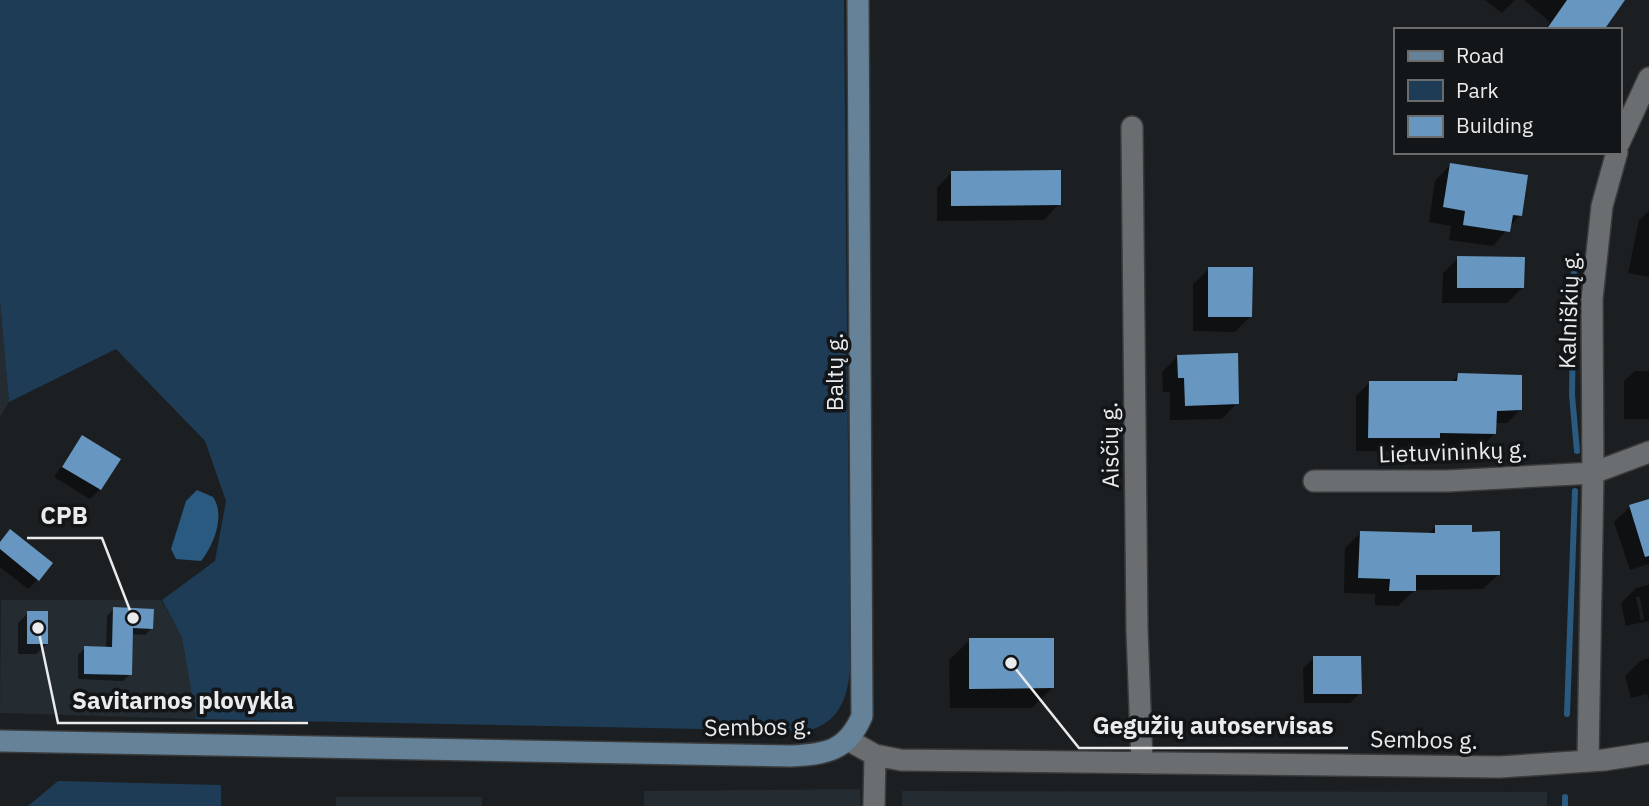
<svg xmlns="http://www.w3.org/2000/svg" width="1649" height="806" font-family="'IBM Plex Sans',sans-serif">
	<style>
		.built { fill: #242b31 }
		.green { fill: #1e3c55 }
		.water { fill: #2a5a80 }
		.shadow { fill: #0007; fill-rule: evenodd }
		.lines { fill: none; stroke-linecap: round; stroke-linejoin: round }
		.stream { stroke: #2a5a80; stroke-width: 6 }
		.building { fill: #6797c1 }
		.street-casing { stroke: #393b3c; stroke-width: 24 }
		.secondary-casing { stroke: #393b3c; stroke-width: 24 }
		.street { stroke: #6b6e70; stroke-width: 21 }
		.secondary { stroke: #658298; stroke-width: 21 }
		.labels { text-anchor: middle; stroke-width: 7; stroke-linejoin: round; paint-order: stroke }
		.street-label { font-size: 23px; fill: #eaebed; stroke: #131618 }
		.leader { fill: none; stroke: #eaebed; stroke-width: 2.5 }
		.callout-dot { fill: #eaebed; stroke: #131618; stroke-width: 2.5 }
		.callout-label { font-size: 24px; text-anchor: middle; font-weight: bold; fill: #eaebed; stroke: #131618; stroke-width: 7; stroke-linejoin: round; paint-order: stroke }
	</style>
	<rect width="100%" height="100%" fill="#1c1f21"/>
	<path class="built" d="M 0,301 L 9,402 L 0,417 Z
		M 1,600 L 161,600 L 182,638 L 196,719 L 0,713 Z
		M 860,789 L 861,806 L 644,806 L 644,791 Z
		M 902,791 L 1547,792 L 1547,806 L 902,806 Z
		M 336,797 L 482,797 L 482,806 L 336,806 Z"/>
	<path class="green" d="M 0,0 L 844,0 L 850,671 C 847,700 838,723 807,731 L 196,719 L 182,638 L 162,600 L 215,561 L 226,501 L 205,441 L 116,349 L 9,402 L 0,301 Z
		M 58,781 L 221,785 L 221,806 L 28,806 Z"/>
	<path class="water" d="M 197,490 L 213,497 C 226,516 213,546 201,561 L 176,559 L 171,549 L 186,501 Z"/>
	<path class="shadow" d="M 1485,0 L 1515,0 L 1502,13 Z
		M 1524,0 L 1623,0 L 1602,30 L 1544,30 L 1550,22 Z
		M 1450,165 L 1520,215 L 1493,246 L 1449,240 L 1451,226 L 1429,222 L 1435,181 Z
		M 952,172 L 1059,204 L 1044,220 L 937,221 L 937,188 Z
		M 1649,211 L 1649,277 L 1628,273 L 1639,220 Z
		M 1458,258 L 1522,288 L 1507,303 L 1442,303 L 1443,273 Z
		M 1209,269 L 1251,316 L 1235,332 L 1193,331 L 1193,284 Z
		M 1178,356 L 1237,403 L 1222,419 L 1170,420 L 1170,392 L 1163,392 L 1162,372 Z
		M 1635,371 L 1649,371 L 1649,419 L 1624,419 L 1624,381 Z
		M 1458,375 L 1520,410 L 1507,423 L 1495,423 L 1495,433 L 1482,447 L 1430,446 L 1425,451 L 1356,451 L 1356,396 L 1369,383 L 1451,383 Z
		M 82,437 L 100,489 L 90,499 L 54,477 Z
		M 1649,501 L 1649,564 L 1630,570 L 1614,522 L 1630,507 Z
		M 1435,527 L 1470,534 L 1499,574 L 1483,589 L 1415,590 L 1398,606 L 1375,605 L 1375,594 L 1344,593 L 1345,548 L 1360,533 L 1428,534 Z
		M 0,545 L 38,579 L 28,589 L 0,567 Z
		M 1649,585 L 1649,621 L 1626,626 L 1621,603 L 1636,588 ZM 1636,597 L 1640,597 L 1644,620 L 1641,620 Z
		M 114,609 L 152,628 L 145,635 L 131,634 L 130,674 L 123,681 L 78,679 L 78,655 L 85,648 L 106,649 L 107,616 Z
		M 28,613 L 47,644 L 36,654 L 18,654 L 18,623 Z
		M 970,640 L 1052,688 L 1032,708 L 950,708 L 949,660 Z
		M 1314,658 L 1360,693 L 1350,703 L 1304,703 L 1303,668 Z
		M 1649,658 L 1649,701 L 1647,694 L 1631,698 L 1625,676 L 1640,661 Z"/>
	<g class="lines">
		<path class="stream" d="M 1574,262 L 1572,395 L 1577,451
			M 1567,714 L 1575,491
			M 1565,797 L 1565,806"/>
	</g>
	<path class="building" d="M 1567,0 L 1625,0 L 1604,30 L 1546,30 Z
		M 1450,163 L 1528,175 L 1522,216 L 1513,215 L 1510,232 L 1463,225 L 1465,211 L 1443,207 Z
		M 1061,170 L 1061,205 L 951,206 L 951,171 Z
		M 1457,256 L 1525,257 L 1524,288 L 1457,288 Z
		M 1208,267 L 1253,267 L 1252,317 L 1208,317 Z
		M 1238,353 L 1239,404 L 1185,406 L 1184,378 L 1178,378 L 1177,355 Z
		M 1458,373 L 1522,375 L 1522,410 L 1497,411 L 1496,434 L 1440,433 L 1440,438 L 1368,438 L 1369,381 L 1457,381 Z
		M 82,435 L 121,459 L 101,490 L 62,467 Z
		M 1649,499 L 1649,556 L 1645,557 L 1629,505 Z
		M 1435,525 L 1472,525 L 1472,532 L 1500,531 L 1500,575 L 1416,575 L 1416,591 L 1389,591 L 1390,579 L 1358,578 L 1360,531 L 1435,533 Z
		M 10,529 L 53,563 L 39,581 L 0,549 L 0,542 Z
		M 113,607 L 154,609 L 153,629 L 133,628 L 132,675 L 84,674 L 84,646 L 112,647 Z
		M 27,611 L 48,611 L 48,644 L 27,644 Z
		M 969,638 L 1054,638 L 1054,688 L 969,689 Z
		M 1313,656 L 1361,656 L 1362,694 L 1313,694 Z"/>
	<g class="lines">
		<g class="street-casing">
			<path id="street" d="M 1132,127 L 1137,630 L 1142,763
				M 1619,143 L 1649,78
				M 1314,481 L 1447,481 L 1593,473 L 1592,299 L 1602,206 L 1617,152
				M 848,740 L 875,755 L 901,760 L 1500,767 L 1604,760 L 1649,753
				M 1588,761 L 1593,473 L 1649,452
				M 874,806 L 875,755"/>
		</g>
		<g class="secondary-casing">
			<path id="secondary" d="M 0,741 L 791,756 C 827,754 847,751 862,716 L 858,0"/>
		</g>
		<use href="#street" class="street"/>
		<use href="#secondary" class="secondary"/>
	</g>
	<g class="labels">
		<g class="street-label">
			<text transform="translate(1569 310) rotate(-88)" y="8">Kalniškių g.</text>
			<text transform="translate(835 372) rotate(-90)" y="8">Baltų g.</text>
			<text transform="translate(1110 445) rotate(-91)" y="8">Aisčių g.</text>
			<text transform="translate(1453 452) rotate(-2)" y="8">Lietuvininkų g.</text>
			<text transform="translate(758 727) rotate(-1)" y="8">Sembos g.</text>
			<text transform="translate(1424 740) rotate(1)" y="8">Sembos g.</text>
		</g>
	</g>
	<path class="leader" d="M133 618L102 538H27M38 628L58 723H308M1011 663L1079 748H1348"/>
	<g class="callout-dot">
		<circle cx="133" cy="618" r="7"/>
		<circle cx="38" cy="628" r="7"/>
		<circle cx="1011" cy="663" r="7"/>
	</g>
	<g class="callout-label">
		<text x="64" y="524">CPB</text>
		<text x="183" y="709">Savitarnos plovykla</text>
		<text x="1213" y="734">Gegužių autoservisas</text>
	</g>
	<rect x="1394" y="28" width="228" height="126" fill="#131618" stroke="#696b6d" stroke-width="2"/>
	<rect x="1408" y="51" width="35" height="10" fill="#658298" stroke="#696b6d" stroke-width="2"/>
	<text x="1456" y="63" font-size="21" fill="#eaebed">Road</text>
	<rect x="1408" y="80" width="35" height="21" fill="#1e3c55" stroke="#696b6d" stroke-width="2"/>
	<text x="1456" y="98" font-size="21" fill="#eaebed">Park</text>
	<rect x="1408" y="116" width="35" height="21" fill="#6797c1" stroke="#696b6d" stroke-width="2"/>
	<text x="1456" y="133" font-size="21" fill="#eaebed">Building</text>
</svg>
